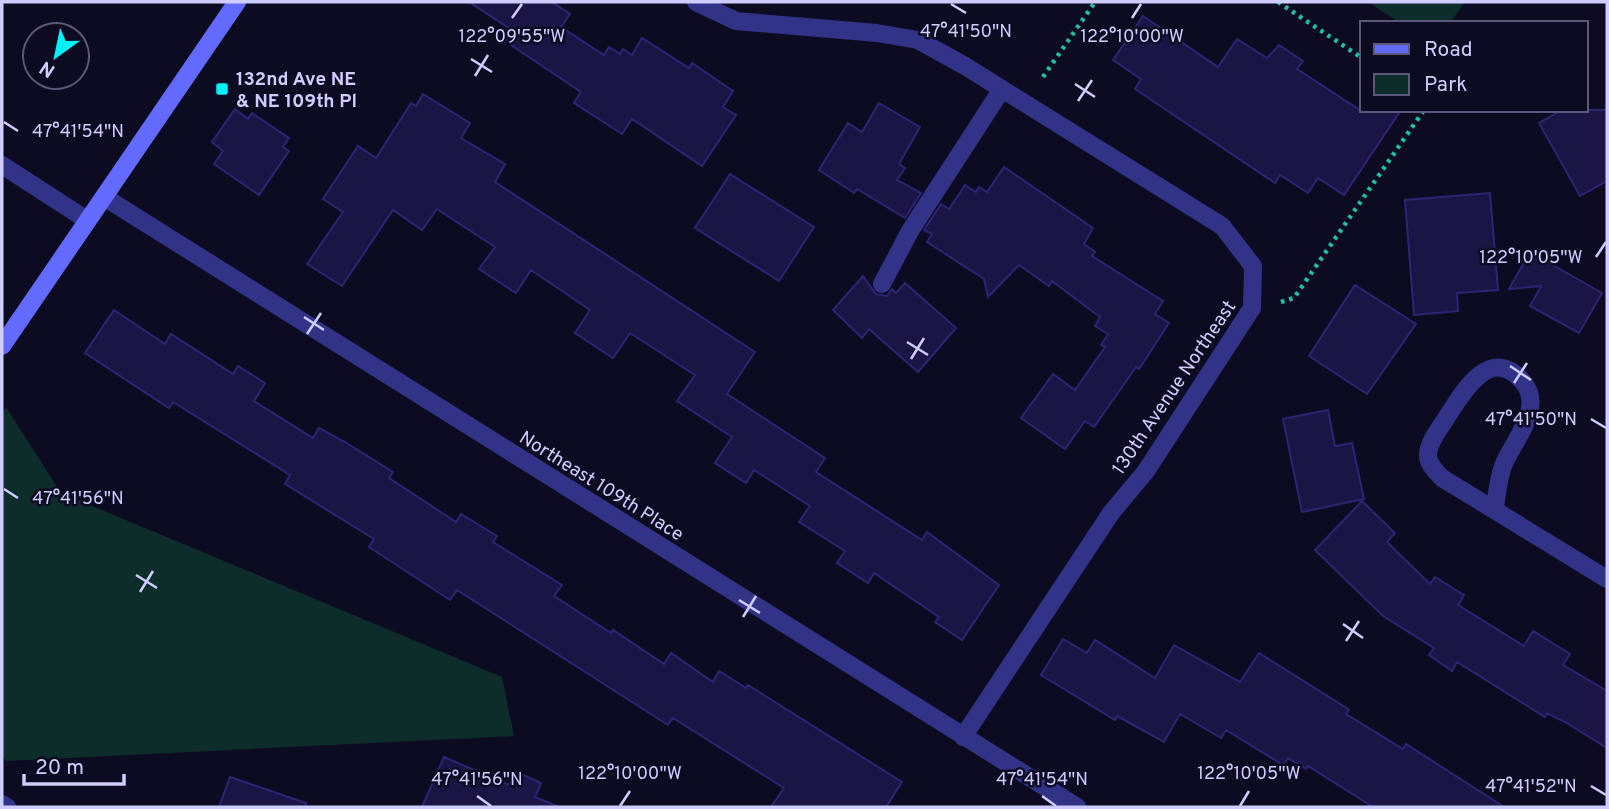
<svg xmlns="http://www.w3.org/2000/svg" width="1609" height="809" font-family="Overpass,sans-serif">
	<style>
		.green { fill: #0d2d2a }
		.building { fill: #1b1545; stroke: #2f2474; stroke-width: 2 }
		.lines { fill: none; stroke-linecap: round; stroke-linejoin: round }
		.path { stroke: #20bfaa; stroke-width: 4.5; stroke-dasharray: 3.5 5; stroke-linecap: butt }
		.lane { stroke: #313387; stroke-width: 18 }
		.street { stroke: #313387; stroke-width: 18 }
		.secondary { stroke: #636aff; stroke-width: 18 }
		.ticks { fill: none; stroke: #cfccff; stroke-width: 2.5 }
		.poi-dot { fill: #00f0f7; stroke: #0d0b22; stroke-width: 2.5 }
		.labels { text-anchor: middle; stroke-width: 5; stroke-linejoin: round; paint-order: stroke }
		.poi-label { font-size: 19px; font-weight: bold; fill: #cfccff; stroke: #0d0b22; text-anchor: start }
		.street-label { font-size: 19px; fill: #cfccff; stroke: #0d0b22 }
		.ticks-label { font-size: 18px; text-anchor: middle; fill: #cfccff; stroke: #0d0b22; stroke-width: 5; stroke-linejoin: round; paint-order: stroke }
	</style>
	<rect width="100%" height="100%" fill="#0d0b22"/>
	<path class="green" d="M 1368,2 L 1465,2 L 1450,23 L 1400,23 Z
		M 6,407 L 61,493 L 502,677 L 514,736 L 7,761 L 2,758 L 2,414 Z"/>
	<path class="building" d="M 469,2 L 552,2 L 570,14 L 561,27 L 604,55 L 609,47 L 620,54 L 623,49 L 632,55 L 642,38 L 689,68 L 692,63 L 733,91 L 723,107 L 736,115 L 702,166 L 632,119 L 622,134 L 574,103 L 581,92 L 505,41 L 512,30 Z
		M 1143,16 L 1218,67 L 1237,39 L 1267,58 L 1279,45 L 1303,61 L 1297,69 L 1360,110 L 1401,110 L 1344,195 L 1318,178 L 1308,193 L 1280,175 L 1275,183 L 1135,89 L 1141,79 L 1113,60 Z
		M 423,94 L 470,123 L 461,138 L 505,164 L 495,182 L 755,352 L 727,394 L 825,458 L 816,472 L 922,540 L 927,532 L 999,585 L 962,640 L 935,622 L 939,617 L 874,573 L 868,583 L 837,563 L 845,551 L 799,522 L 810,506 L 754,470 L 746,483 L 715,463 L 732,437 L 677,401 L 695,375 L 630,333 L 613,358 L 575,333 L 590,310 L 531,270 L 516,293 L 479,269 L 495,247 L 437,209 L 422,230 L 393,210 L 342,286 L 307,264 L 343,212 L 323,199 L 358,146 L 376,158 L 411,103 L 416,106 Z
		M 879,103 L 920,127 L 899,164 L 905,168 L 897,180 L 921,193 L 905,218 L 857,189 L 854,193 L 819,170 L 848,123 L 862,132 Z
		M 235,109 L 248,119 L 252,113 L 289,138 L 283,147 L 289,151 L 259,195 L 214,164 L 223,151 L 212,142 Z
		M 1562,110 L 1607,110 L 1607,181 L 1580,196 L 1539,123 Z
		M 1004,167 L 1093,228 L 1084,244 L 1095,252 L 1092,256 L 1163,301 L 1155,314 L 1169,323 L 1139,369 L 1136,367 L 1094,427 L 1085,421 L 1065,449 L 1021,418 L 1053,374 L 1075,390 L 1105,347 L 1101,345 L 1108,334 L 1095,326 L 1100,317 L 1052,281 L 1049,286 L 1019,265 L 988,297 L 984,279 L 927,242 L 932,234 L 924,230 L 941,204 L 949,209 L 965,185 L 976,192 L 979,187 L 987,192 Z
		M 730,174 L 814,227 L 779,281 L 695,228 Z
		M 1490,193 L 1498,290 L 1457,293 L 1458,311 L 1414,315 L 1405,200 Z
		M 1530,252 L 1602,293 L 1579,333 L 1530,306 L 1541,286 L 1509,289 Z
		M 863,276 L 876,294 L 887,296 L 892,289 L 896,293 L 905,283 L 956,328 L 918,372 L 869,329 L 862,338 L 833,310 Z
		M 1355,285 L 1416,324 L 1367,394 L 1309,356 Z
		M 114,310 L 165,344 L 171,334 L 233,374 L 238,366 L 265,383 L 254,401 L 313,438 L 319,428 L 345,442 L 393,472 L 389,478 L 456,522 L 461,514 L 497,536 L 493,542 L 562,585 L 554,596 L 611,633 L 613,630 L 664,664 L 671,653 L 713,682 L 719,671 L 746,688 L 748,685 L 902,782 L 886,807 L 771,807 L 784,788 L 673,718 L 668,725 L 457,590 L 450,600 L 369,547 L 374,539 L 285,484 L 290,475 L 173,402 L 169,408 L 85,353 Z
		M 1328,410 L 1335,446 L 1352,443 L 1364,499 L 1302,512 L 1283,419 Z
		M 1362,501 L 1395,533 L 1387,542 L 1430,584 L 1435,577 L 1464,595 L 1458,605 L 1524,646 L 1533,631 L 1570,654 L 1563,665 L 1607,691 L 1607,748 L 1565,722 L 1547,713 L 1545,717 L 1457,662 L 1452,671 L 1429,655 L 1434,648 L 1383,616 L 1315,550 Z
		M 1063,639 L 1087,653 L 1095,640 L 1155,678 L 1174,645 L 1240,682 L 1259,653 L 1345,707 L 1349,710 L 1346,714 L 1403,749 L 1406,744 L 1504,807 L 1373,807 L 1308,766 L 1306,769 L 1288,758 L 1283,765 L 1226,730 L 1221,738 L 1180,714 L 1164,742 L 1117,716 L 1115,720 L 1041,675 Z
		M 444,757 L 509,785 L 515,771 L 541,783 L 535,797 L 559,807 L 422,807 Z
		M 230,777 L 306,803 L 306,807 L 219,807 Z"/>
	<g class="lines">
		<path class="path" d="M 1278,2 L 1362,58
			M 1043,77 L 1095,2
			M 1281,302 L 1294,298 L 1424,110"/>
		<path class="lane" d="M 2,165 L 87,220
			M 882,284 L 910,231 L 1002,89"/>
		<path class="street" d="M 696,2 L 736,21 L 877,33 L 918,40 L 965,66 L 1222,226 L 1253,266 L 1252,308 L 1146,471 L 1111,513 L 963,737
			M 104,197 L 1077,807
			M 1495,508 C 1497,494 1498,480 1503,466 C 1513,441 1545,408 1523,382 C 1491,343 1462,393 1447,417 C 1440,428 1428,442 1428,455 C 1428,465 1436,471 1442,478 L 1607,579
			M 2,804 L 7,807"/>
		<path class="secondary" d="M 2,346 L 237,2"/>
	</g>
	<path class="ticks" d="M 951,4 L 966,13M 512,18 L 522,4M 1132,18 L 1141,4M 471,59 L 492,72M 475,76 L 488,55M 1075,84 L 1095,97M 1078,101 L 1092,80M 4,122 L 18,131M 1596,257 L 1606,242M 304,317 L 324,330M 307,334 L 321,313M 907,342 L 928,355M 911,359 L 924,338M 1510,366 L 1531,380M 1514,383 L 1527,363M 1591,419 L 1606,428M 4,489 L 18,498M 136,575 L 157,588M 140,592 L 153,571M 739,600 L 760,613M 743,617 L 756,596M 1343,624 L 1363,638M 1346,641 L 1359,621M 1591,786 L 1606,795M 477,796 L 491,806M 1042,796 L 1056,806M 620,806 L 630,791M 1240,806 L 1249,791"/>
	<rect class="poi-dot" x="215" y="82" width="14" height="14" rx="3.5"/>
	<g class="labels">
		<g class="poi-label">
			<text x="236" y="85">132nd Ave NE<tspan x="236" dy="22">&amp; NE 109th Pl</tspan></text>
		</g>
		<g class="street-label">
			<text transform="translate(1173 387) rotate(-56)" y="7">130th Avenue Northeast</text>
			<text transform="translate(602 485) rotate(32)" y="7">Northeast 109th Place</text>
		</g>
	</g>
	<g class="ticks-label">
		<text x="966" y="37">47°41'50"N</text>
		<text x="1132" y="42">122°10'00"W</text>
		<text x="512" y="42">122°09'55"W</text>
		<text x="78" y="137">47°41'54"N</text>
		<text x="1531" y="263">122°10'05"W</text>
		<text x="1531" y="425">47°41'50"N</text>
		<text x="78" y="504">47°41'56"N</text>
		<text x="630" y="779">122°10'00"W</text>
		<text x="1249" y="779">122°10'05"W</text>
		<text x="477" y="785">47°41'56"N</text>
		<text x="1042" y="785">47°41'54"N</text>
		<text x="1531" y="792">47°41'52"N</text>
	</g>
	<rect width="1609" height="809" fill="none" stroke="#cfccff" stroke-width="7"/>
	<rect x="1360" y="21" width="228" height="91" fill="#0d0b22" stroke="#5b587a" stroke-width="2"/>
	<rect x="1374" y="44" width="35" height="10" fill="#636aff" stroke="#5b587a" stroke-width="2"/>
	<text x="1424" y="56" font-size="21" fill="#cfccff">Road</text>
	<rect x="1374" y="74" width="35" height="21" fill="#0d2d2a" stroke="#5b587a" stroke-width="2"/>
	<text x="1424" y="91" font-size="21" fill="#cfccff">Park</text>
	<g transform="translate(56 56) rotate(213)"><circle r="33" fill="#0d0b22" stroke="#5b587a" stroke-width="2"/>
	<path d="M0-5L12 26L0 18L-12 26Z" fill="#00f0f7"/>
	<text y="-10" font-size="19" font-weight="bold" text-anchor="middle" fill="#cfccff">N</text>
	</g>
	<path d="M24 774v10h100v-10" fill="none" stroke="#cfccff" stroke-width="3.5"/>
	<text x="35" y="774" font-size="21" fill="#cfccff" stroke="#0d0b22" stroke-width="5" paint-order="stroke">20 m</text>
</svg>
